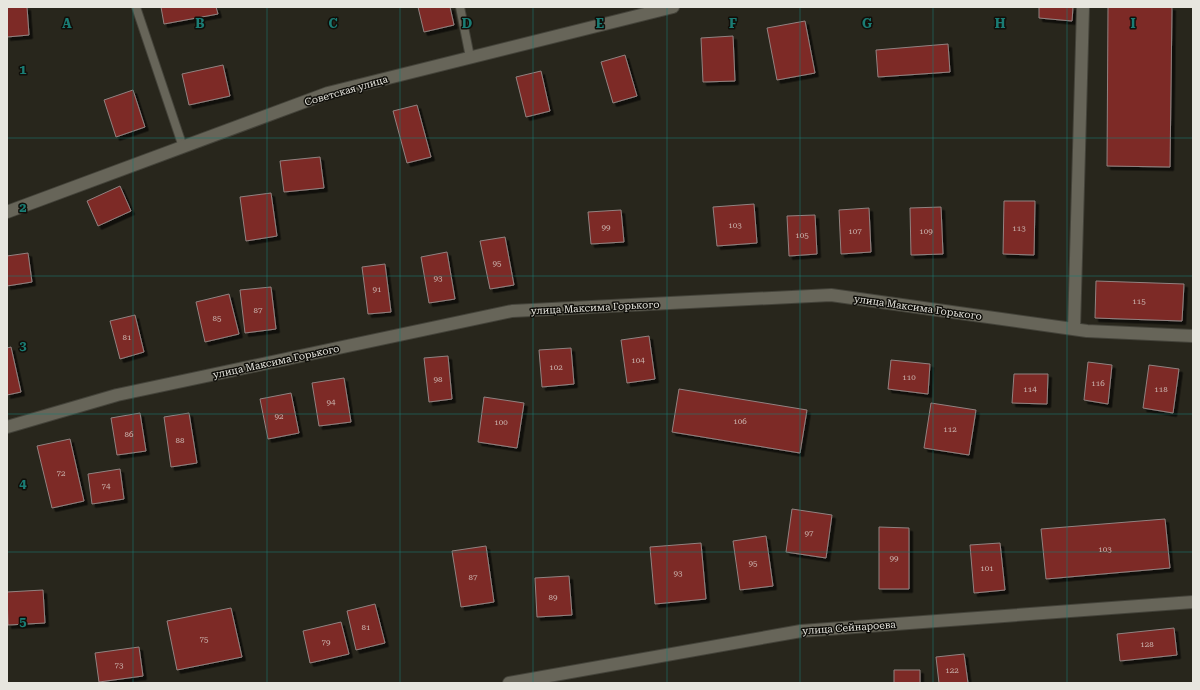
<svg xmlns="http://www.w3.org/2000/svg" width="1200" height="690" font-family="'Roboto Serif',serif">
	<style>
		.building { fill: #7d2926; stroke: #918280; filter: url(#shadow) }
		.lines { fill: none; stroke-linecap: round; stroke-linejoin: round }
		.lane-casing { stroke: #44433a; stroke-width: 10 }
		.street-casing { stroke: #44433a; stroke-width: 14 }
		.lane { stroke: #676559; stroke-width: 8 }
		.street { stroke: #676559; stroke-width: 12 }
		.grid { fill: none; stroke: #1a7c74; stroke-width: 1; stroke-opacity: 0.55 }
		.labels { text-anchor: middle; stroke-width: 3; stroke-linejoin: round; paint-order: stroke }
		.number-label { font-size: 8px; fill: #ccb7b1 }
		.street-label { font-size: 10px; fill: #e7e6df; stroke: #100f0a }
		.grid-label { font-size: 13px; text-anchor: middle; font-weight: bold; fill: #1a7c74; stroke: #100f0a; stroke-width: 3; stroke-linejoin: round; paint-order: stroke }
	</style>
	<defs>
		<filter id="shadow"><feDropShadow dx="3.5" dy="3.5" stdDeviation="0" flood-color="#0009"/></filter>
	</defs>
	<rect width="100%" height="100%" fill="#28261c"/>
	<path class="building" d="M 7,7 L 27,7 L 29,35 L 7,37 Z
		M 161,7 L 216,7 L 218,14 L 164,24 Z
		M 418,7 L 450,7 L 454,25 L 424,32 Z
		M 1039,7 L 1073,7 L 1072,21 L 1039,18 Z
		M 1108,7 L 1172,7 L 1170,167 L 1107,166 Z
		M 805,21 L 815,73 L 777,80 L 767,28 Z
		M 733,36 L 735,81 L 703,82 L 701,38 Z
		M 948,44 L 950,72 L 878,77 L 876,50 Z
		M 625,55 L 637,96 L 613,103 L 601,62 Z
		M 223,65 L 230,96 L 189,105 L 182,74 Z
		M 541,71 L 550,111 L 526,117 L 516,77 Z
		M 133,90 L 145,127 L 116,137 L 104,100 Z
		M 417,105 L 431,157 L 407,163 L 393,111 Z
		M 320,157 L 324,188 L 284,192 L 280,161 Z
		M 120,186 L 131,211 L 98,226 L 87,201 Z
		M 271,193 L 277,236 L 246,241 L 240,197 Z
		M 1004,201 L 1035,201 L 1034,255 L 1003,254 Z
		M 754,204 L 757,243 L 717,246 L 713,207 Z
		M 941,207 L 943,254 L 911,255 L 910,208 Z
		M 869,208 L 871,252 L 841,254 L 839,210 Z
		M 621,210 L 624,242 L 591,244 L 588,212 Z
		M 815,215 L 817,254 L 789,256 L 787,216 Z
		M 505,237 L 514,285 L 490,289 L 480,241 Z
		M 447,252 L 455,299 L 429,303 L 421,257 Z
		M 28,253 L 32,282 L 7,286 L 7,256 Z
		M 385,264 L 391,312 L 368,314 L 362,267 Z
		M 1096,281 L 1184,284 L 1182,321 L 1095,318 Z
		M 271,287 L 276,329 L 245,333 L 240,290 Z
		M 229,294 L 239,334 L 205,342 L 196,302 Z
		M 135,315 L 144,352 L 120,359 L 110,321 Z
		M 649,336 L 655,379 L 627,383 L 621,340 Z
		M 11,347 L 21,392 L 7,395 L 7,348 Z
		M 571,348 L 574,384 L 542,387 L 539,350 Z
		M 448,356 L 452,399 L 429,402 L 424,358 Z
		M 891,360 L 930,364 L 928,394 L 888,389 Z
		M 1088,362 L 1112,365 L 1108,404 L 1084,400 Z
		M 1149,365 L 1179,369 L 1173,413 L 1143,408 Z
		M 1014,374 L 1048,374 L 1047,404 L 1012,403 Z
		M 344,378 L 351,422 L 319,426 L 312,383 Z
		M 679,389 L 807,410 L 800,453 L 672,432 Z
		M 291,393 L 299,433 L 268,439 L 260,399 Z
		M 484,397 L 524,403 L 517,448 L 478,442 Z
		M 931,403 L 976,410 L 969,455 L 924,448 Z
		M 140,413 L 146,451 L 117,455 L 111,418 Z
		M 189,413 L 197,463 L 171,467 L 164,417 Z
		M 70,439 L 84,501 L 52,508 L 37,446 Z
		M 120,469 L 124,499 L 92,504 L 88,474 Z
		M 792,509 L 832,515 L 826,558 L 786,552 Z
		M 1165,519 L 1170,568 L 1046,579 L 1041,529 Z
		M 879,527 L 909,528 L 909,589 L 879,589 Z
		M 766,536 L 773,586 L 740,590 L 733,541 Z
		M 701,543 L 706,599 L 655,604 L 650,547 Z
		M 1000,543 L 1005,590 L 974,593 L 970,545 Z
		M 486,546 L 494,602 L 461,607 L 452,551 Z
		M 569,576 L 572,615 L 537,617 L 535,578 Z
		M 43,590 L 45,623 L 8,625 L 7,592 Z
		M 375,604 L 385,643 L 356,650 L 347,611 Z
		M 231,608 L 242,657 L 177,670 L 167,621 Z
		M 341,622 L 349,654 L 310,663 L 303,631 Z
		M 1174,628 L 1177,655 L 1120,661 L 1117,634 Z
		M 139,647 L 143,676 L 99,682 L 95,653 Z
		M 964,654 L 968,683 L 939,683 L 936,657 Z
		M 894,670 L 920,670 L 920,683 L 894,683 Z"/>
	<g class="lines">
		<g class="lane-casing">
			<path id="lane" d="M 136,7 L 183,147
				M 460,7 L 470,57"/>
		</g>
		<g class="street-casing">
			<path id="street" d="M 7,212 L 328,93 L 673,7
				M 1074,329 L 1083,7
				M 7,427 L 117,395 L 512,311 L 831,295 L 1087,331 L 1193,336
				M 509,683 L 801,631 L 1193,602"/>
		</g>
		<use href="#lane" class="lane"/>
		<use href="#street" class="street"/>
	</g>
	<path class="grid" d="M 133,7 L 133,683M 267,7 L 267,683M 400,7 L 400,683M 533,7 L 533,683M 667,7 L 667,683M 800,7 L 800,683M 933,7 L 933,683M 1067,7 L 1067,683M 7,138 L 1193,138M 7,276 L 1193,276M 7,414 L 1193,414M 7,552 L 1193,552"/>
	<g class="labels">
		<g class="number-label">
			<text x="735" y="228">103</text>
			<text x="606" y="230">99</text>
			<text x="1019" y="231">113</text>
			<text x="855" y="234">107</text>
			<text x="926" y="234">109</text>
			<text x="802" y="238">105</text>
			<text x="497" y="266">95</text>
			<text x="438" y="281">93</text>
			<text x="377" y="292">91</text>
			<text x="1139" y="304">115</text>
			<text x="258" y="313">87</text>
			<text x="217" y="321">85</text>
			<text x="127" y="340">81</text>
			<text x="638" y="363">104</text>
			<text x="556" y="370">102</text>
			<text x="909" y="380">110</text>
			<text x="438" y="382">98</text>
			<text x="1098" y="386">116</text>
			<text x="1030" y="392">114</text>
			<text x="1161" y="392">118</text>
			<text x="331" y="405">94</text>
			<text x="279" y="419">92</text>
			<text x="740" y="424">106</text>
			<text x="501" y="425">100</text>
			<text x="950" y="432">112</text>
			<text x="129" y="437">86</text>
			<text x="180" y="443">88</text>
			<text x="61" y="476">72</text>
			<text x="106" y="489">74</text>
			<text x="809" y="536">97</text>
			<text x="1105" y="552">103</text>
			<text x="894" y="561">99</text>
			<text x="753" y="566">95</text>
			<text x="987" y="571">101</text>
			<text x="678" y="576">93</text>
			<text x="473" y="580">87</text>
			<text x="553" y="600">89</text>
			<text x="366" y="630">81</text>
			<text x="204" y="642">75</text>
			<text x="326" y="645">79</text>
			<text x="1147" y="647">128</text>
			<text x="119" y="668">73</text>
			<text x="952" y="673">122</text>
		</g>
		<g class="street-label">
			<text transform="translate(346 90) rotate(-16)" y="4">Советская улица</text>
			<text transform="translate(595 307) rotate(-3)" y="4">улица Максима Горького</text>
			<text transform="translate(918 307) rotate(8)" y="4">улица Максима Горького</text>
			<text transform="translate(276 361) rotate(-12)" y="4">улица Максима Горького</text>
			<text transform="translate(849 627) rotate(-4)" y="4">улица Сейнароева</text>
		</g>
	</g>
	<g class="grid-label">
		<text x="67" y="28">A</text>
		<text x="200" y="28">B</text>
		<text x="333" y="28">C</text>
		<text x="467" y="28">D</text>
		<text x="600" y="28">E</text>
		<text x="733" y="28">F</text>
		<text x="867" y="28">G</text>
		<text x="1000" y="28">H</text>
		<text x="1133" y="28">I</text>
		<text x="23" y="74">1</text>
		<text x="23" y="212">2</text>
		<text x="23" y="350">3</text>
		<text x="23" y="488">4</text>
		<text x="23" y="626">5</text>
	</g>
	<rect width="1200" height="690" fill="none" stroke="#e7e6df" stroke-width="16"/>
</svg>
